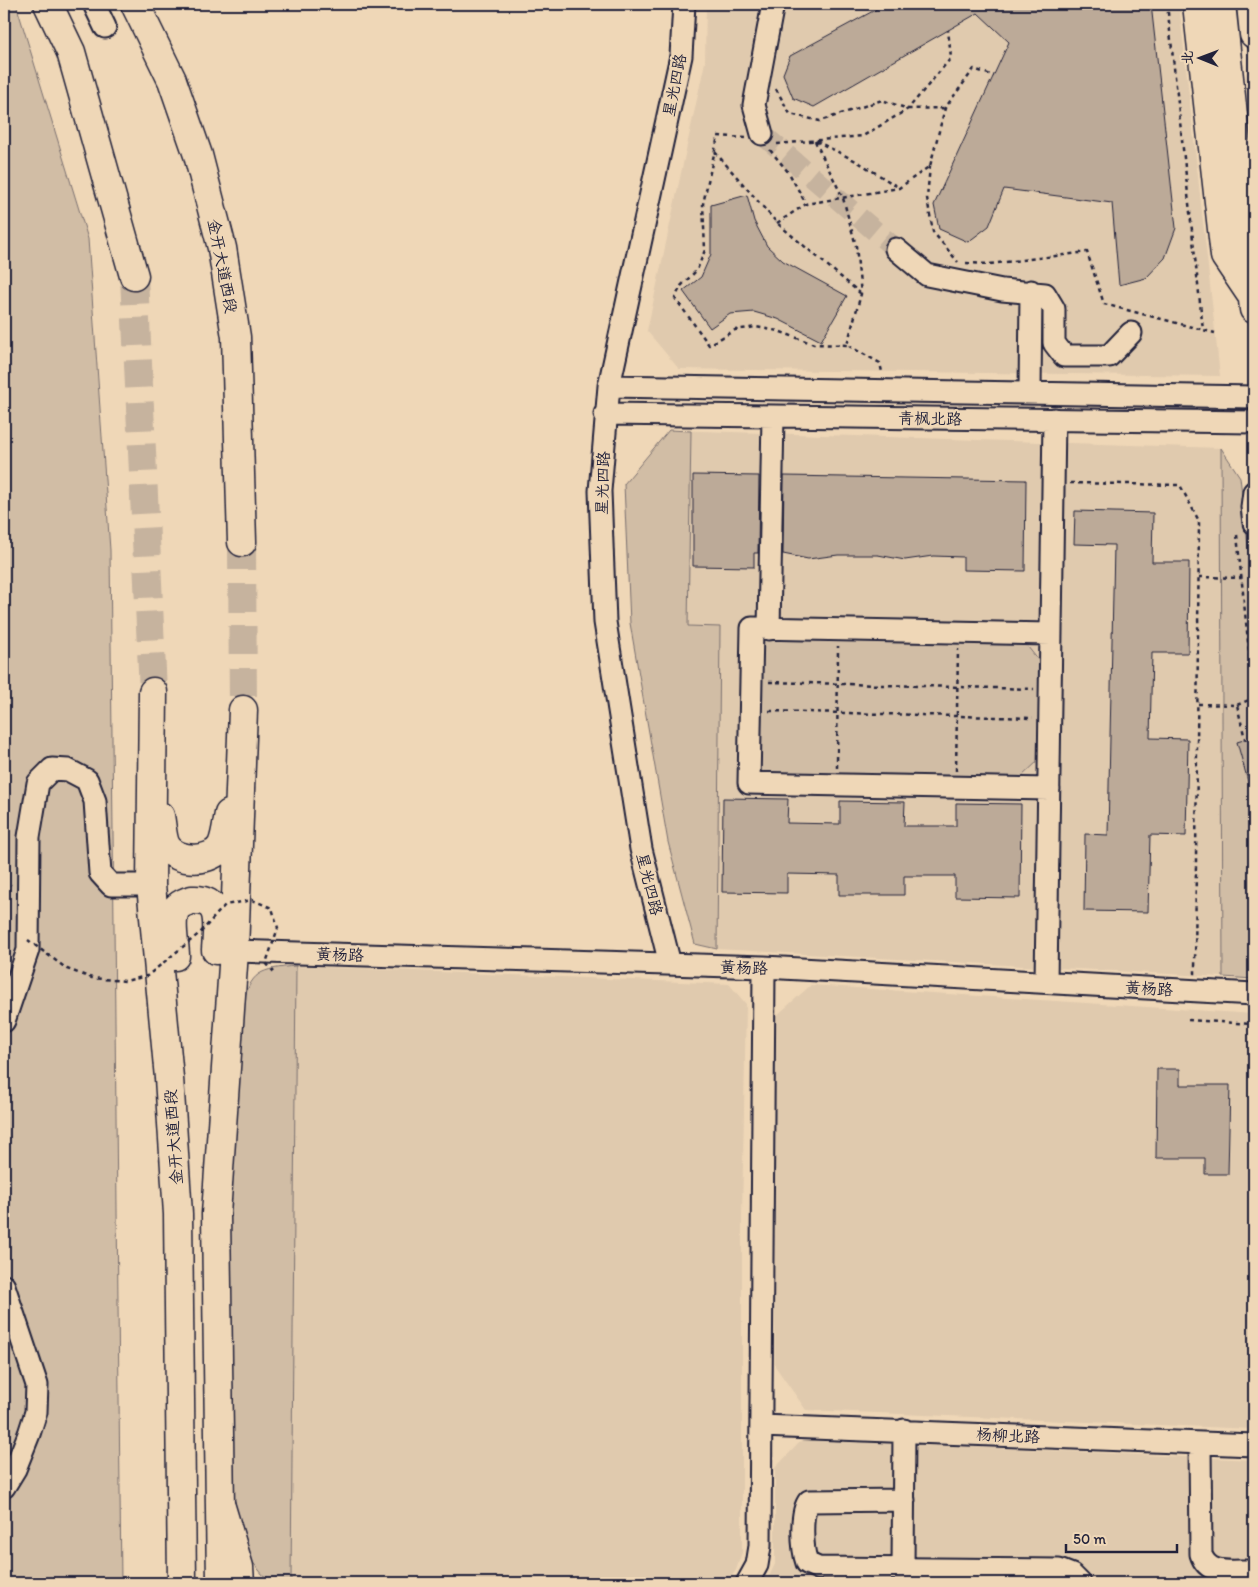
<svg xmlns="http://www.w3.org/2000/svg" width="1258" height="1587" font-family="Itim,'LXGW WenKai TC',sans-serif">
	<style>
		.built { fill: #e0caae }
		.green { fill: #d1bda5; stroke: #7a7070 }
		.building { fill: #bcaa98; stroke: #22223b }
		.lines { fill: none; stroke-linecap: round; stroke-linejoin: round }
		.minor-tunnel { stroke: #c6b39e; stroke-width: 21; stroke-dasharray: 21 11; stroke-linecap: butt }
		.major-tunnel { stroke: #c6b39e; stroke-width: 28; stroke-dasharray: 28 14; stroke-linecap: butt }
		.minor-casing { stroke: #22223b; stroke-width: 25 }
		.major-casing { stroke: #22223b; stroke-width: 31 }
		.highway-casing { stroke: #22223b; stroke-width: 31 }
		.path { stroke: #22223b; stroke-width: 2.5; stroke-dasharray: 4 4; stroke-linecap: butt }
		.minor { stroke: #efd7b7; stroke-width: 21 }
		.major { stroke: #efd7b7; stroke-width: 28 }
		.highway { stroke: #efd7b7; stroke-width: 28 }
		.path-bridge { stroke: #22223b; stroke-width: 2.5; stroke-dasharray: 4 4; stroke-linecap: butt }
		.labels { text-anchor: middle; stroke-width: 4.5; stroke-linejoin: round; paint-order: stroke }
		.street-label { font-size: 16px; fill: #22223b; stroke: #efd7b7 }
	</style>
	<rect width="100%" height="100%" fill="#efd7b7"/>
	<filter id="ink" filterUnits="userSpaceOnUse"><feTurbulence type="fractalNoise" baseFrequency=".02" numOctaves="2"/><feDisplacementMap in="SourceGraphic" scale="10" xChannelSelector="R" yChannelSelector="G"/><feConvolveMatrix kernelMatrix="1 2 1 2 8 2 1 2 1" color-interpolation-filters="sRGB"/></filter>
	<g filter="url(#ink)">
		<path class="built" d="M 706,4 L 1179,4 L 1220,376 L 679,369 L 647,331 L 705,62 Z
			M 669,430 L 1221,448 L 1223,977 L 717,949 L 695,944 L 668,842 L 630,623 L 624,484 Z
			M 296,966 L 729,984 L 746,1004 L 742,1216 L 742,1552 L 736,1570 L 727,1583 L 291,1583 Z
			M 811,985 L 1254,1014 L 1254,1429 L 806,1410 L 775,1366 L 775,1017 Z
			M 803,1439 L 1254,1460 L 1254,1583 L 766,1583 L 775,1564 L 775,1468 Z"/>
		<path class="green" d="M 4,4 L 16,4 L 88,239 L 110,550 L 121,1583 L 4,1583 Z
			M 669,430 L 691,431 L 688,626 L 720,627 L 717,949 L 695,944 L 668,842 L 630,623 L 624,484 Z
			M 1221,448 L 1240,477 L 1254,598 L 1254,979 L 1223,977 Z
			M 760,638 L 1024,642 L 1043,666 L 1041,758 L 1018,780 L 757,775 Z
			M 296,966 L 291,1583 L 276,1583 L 263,1575 L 251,1560 L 234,1507 L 227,1223 L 242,1007 C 251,971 260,969 296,966 Z"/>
		<path class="building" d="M 886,4 L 1151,4 L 1176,228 L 1165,258 L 1146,278 L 1119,285 L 1112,203 L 1004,189 L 989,226 L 968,242 L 939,229 L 934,205 L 1009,42 L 978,13 L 814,107 L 793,98 L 783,74 L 790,56 Z
			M 747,195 L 754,221 L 767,246 L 783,261 L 847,296 L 821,341 L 778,319 L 754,312 L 730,314 L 710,328 L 683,291 L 701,277 L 711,254 L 711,205 Z
			M 693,475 L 759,476 L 758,553 L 754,553 L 754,567 L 693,566 Z
			M 784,476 L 1026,480 L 1025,571 L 963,570 L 963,557 L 933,556 L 905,560 L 878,555 L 838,555 L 808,559 L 783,554 Z
			M 1075,511 L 1153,513 L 1152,562 L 1189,562 L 1188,653 L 1152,653 L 1150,738 L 1188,739 L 1186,836 L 1150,835 L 1148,912 L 1084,911 L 1085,834 L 1108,835 L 1114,545 L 1074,544 Z
			M 1254,737 L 1254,792 L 1251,792 L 1237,742 Z
			M 723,798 L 788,799 L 787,823 L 840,824 L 840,801 L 905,802 L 904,826 L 956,826 L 956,803 L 1021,804 L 1020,898 L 955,897 L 955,876 L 904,876 L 904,895 L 839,895 L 839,875 L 787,874 L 787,893 L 722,892 Z
			M 1157,1069 L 1180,1069 L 1180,1085 L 1230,1085 L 1228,1174 L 1205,1174 L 1205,1158 L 1156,1158 Z"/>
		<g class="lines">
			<path class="minor-tunnel" d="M 762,134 L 896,249"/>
			<path class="major-tunnel" d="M 134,276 L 153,692
				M 242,542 L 243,710"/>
			<g class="minor-casing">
				<path id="minor" d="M 94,4 L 105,27
					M 762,134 L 754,105 L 773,4
					M 896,249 L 927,275 L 1002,290 L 1045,294 L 1054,309 L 1054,343 L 1064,356 L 1109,356 L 1131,333
					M 609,386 L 1254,397
					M 1030,393 L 1031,291
					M 605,414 L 1254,422
					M 1254,492 L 1252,507 L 1254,523
					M 769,629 L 773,416
					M 1049,789 L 749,783 L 752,628 L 1051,634
					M 234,951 L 764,967 L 1254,994
					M 670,964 L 641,849 L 605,622 L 600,491 L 609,386 L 681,56 L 684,4
					M 1046,982 L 1054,419
					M 4,1021 L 28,950 L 29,837 L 38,783 L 52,769 L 68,770 L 87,780 L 95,801 L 100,873 L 111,885 L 151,885
					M 4,1286 L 37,1385 L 36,1412 L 29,1434 L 15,1469 L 4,1487
					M 761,1426 L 1254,1445
					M 1200,1444 L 1201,1554 C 1208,1577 1233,1570 1254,1571
					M 904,1500 L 809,1501 C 800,1512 802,1549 807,1563 L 818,1568 L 1059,1570 L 1072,1575 L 1080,1583
					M 903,1569 L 904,1430
					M 747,1583 L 757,1565 L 760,1546 L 764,967"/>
			</g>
			<g class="major-casing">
				<path id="major" d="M 48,4 L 71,52 L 134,276
					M 135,4 L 172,80 L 198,155 L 222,248 L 236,337 L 242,542
					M 1197,4 L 1225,256 L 1250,293
					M 1221,4 L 1254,309
					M 1251,4 L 1254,34
					M 153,692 L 151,885 L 169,1078 L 178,1214 L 182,1583
					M 160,816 C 162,825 162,840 167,847 C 177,863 213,863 222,845 C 226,836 227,823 229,814
					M 175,956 C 175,943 169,921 176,909 C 179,904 187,901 192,900 C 224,898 217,928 216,950
					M 221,1583 L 216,1214 L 234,951 L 243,710"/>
			</g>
			<g class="highway-casing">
				<path id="highway" d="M 221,1507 L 239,1567 L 240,1583"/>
			</g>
			<path class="path" d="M 1167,4 L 1203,330
				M 791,9 L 796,4
				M 776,89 L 790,114 L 820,121 L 882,100 L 908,109 L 945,108
				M 746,138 L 718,136 L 703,204 L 705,250 L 697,270 L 681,286 L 675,298 L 709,345 L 735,330 L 756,327 L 778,331 L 814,344 L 847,345
				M 815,141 L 843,198 L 856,246 L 861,294 L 847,345 L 880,363 L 882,372
				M 816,141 L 858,162 L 898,187
				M 777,144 L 863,136 L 908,109 L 951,58 L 948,30
				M 770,150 L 789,173 L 806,204
				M 715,152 L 777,223 L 860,293
				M 930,166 L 927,198 L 933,232 L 958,262
				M 777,223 L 806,204 L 899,188 L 930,166 L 945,108 L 974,69 L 994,76
				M 966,263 L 990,264
				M 990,264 L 1087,252 L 1104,304 L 1215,333
				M 1070,483 L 1180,485 L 1199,521 L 1195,973 L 1197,973
				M 1237,535 L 1254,699
				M 1199,577 L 1242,578
				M 769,682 L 1034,689
				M 1198,704 L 1237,705 L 1245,739
				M 1237,705 L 1254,698
				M 769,711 L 1033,718
				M 837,768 L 838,646
				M 956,771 L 958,649
				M 4,880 L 11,885
				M 1188,1020 L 1254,1024"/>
			<use href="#minor" class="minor"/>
			<use href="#major" class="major"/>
			<use href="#highway" class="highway"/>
			<path class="path-bridge" d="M 28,940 L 67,969 L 92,978 L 125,981 L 147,976 L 201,932 L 225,905 L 252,900 L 272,908 L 278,928 L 266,963 L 274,972"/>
		</g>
	</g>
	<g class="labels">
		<g class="street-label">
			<text transform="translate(674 85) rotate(-79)" y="6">星光四路</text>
			<text transform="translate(223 266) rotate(79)" y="6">金开大道西段</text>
			<text transform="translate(930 418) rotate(1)" y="6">青枫北路</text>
			<text transform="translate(602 483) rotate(-88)" y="6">星光四路</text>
			<text transform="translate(650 884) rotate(76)" y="6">星光四路</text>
			<text transform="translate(340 954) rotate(2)" y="6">黄杨路</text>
			<text transform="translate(744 967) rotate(2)" y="6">黄杨路</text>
			<text transform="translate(1149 988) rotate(3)" y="6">黄杨路</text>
			<text transform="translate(173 1137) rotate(-94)" y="6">金开大道西段</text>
			<text transform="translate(1008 1435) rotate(3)" y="6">杨柳北路</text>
		</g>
	</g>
	<rect width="1258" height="1587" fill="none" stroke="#efd7b7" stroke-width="20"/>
	<rect x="10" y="10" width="1238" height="1567" fill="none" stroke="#22223b" stroke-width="2" filter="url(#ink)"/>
	<g transform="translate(1200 58) rotate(271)" stroke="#efd7b7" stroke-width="4" paint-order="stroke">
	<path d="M0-4L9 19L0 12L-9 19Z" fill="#22223b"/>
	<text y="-8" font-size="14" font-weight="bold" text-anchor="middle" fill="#22223b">北</text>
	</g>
	<path d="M1066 1544v8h111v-8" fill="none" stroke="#22223b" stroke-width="2.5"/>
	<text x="1073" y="1544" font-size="15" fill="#22223b" stroke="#efd7b7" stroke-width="4" paint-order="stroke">50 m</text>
</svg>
